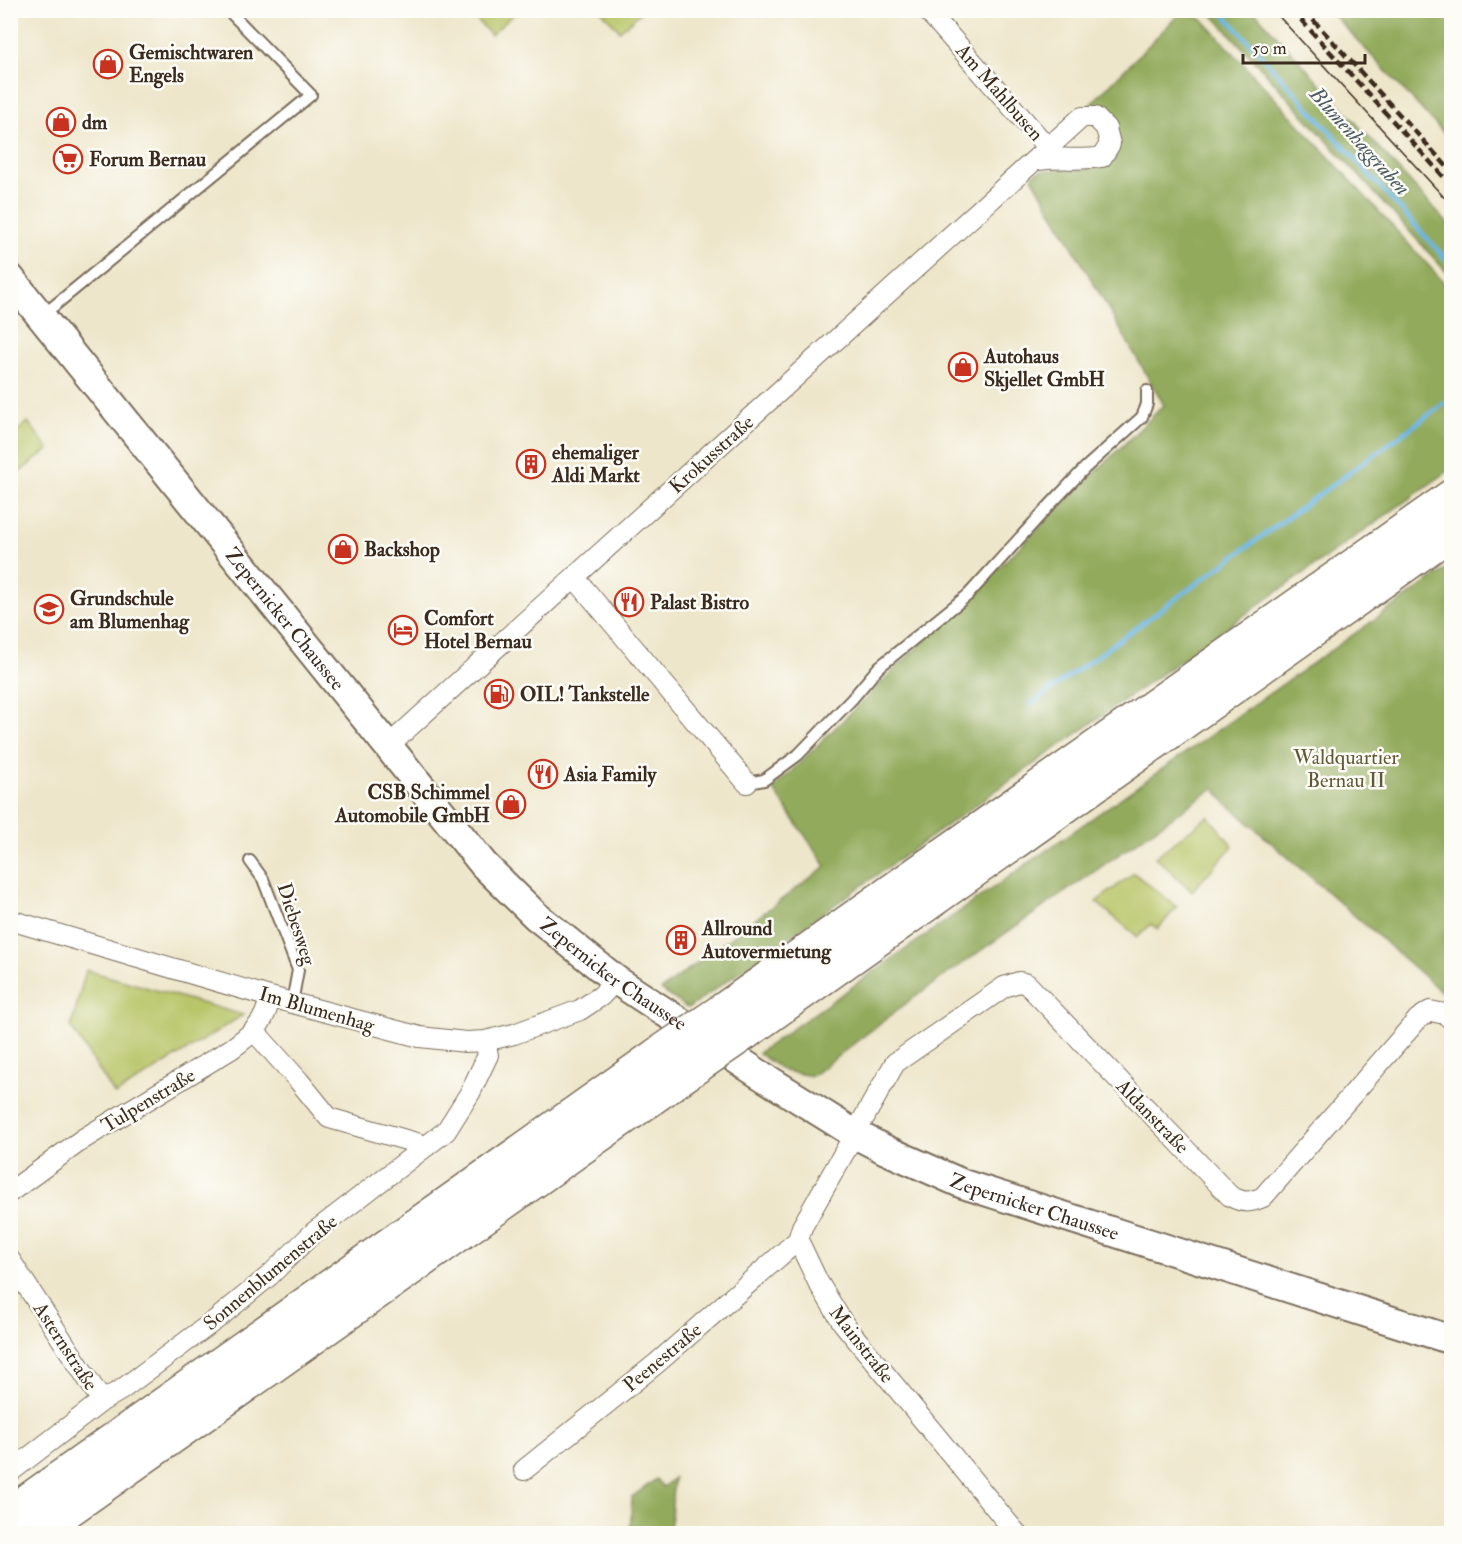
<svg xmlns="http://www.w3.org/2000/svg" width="1462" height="1544" font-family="'IM FELL Double Pica',serif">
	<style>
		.green { fill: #b8c567; stroke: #7a7842; stroke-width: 1.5 }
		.forest { fill: #92aa5c; stroke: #666a3d; stroke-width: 1.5 }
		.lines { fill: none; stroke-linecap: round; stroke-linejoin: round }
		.stream { stroke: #6ab6e3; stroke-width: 4.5 }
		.lane-casing { stroke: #7a6c5a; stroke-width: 14 }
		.street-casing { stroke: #7a6c5a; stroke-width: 22 }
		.secondary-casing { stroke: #7a6c5a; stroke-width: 32 }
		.highway-casing { stroke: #7a6c5a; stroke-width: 36 }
		.lane { stroke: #fff; stroke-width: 10 }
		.street { stroke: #fff; stroke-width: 20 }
		.secondary { stroke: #fff; stroke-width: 28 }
		.highway { stroke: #fff; stroke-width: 33 }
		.tram { stroke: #3b2a1e; stroke-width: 1.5 }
		.rail { stroke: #3b2a1e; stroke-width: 4.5; stroke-dasharray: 9 4.5; stroke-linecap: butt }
		.highway-bridge-casing { stroke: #7a6c5a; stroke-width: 36; stroke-linecap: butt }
		.highway-bridge { stroke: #fff; stroke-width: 33 }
		.labels { text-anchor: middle; stroke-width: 5; stroke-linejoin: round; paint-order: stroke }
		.poi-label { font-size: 20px; font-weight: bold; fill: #3b2a1e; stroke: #fdfcf7; text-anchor: start }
		.street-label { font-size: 20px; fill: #3b2a1e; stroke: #fdfcf7 }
		.park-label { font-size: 20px; fill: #605834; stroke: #fdfcf7 }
		.water-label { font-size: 21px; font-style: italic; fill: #4b5b63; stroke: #fdfcf7 }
	</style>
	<rect width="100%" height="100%" fill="#fdfcf7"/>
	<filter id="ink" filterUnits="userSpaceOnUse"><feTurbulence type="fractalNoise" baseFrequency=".0167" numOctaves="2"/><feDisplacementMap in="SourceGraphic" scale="12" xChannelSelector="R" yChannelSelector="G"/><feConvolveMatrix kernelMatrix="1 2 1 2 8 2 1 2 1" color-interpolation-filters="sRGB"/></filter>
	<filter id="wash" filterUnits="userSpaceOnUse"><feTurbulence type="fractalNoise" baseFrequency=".008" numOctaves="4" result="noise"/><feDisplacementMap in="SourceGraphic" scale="24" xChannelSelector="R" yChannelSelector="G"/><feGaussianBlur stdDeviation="1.35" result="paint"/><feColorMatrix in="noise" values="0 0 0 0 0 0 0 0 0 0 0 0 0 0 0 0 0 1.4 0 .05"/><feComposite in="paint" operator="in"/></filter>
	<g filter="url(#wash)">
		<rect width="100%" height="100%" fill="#eee6ca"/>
		<path class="green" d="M 468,11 L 517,11 L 491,35 Z
			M 601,11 L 642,11 L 620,31 Z
			M 28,422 L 49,449 L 11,479 L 11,436 Z
			M 1208,816 L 1233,846 L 1192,891 L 1155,857 Z
			M 1134,873 L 1177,907 L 1158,929 L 1151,924 L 1138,937 L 1096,902 Z
			M 86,970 L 243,1015 L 115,1095 L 71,1027 Z"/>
		<path class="forest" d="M 1182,11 L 1195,15 L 1204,21 L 1451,290 L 1451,469 L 690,1007 L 687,1008 L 661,990 L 826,866 L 773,789 L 1164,405 L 1032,177 L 1036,172 C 1066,164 1084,178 1115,159 L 1119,141 L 1100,111 L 1088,107 Z
			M 1209,11 L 1254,11 L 1451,227 L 1451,277 Z
			M 1330,11 L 1451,11 L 1451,141 Z
			M 1451,566 L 1451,1000 L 1226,803 L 1214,788 L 913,998 L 812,1076 L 784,1071 L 758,1053 Z
			M 674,1478 L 670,1533 L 630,1533 L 632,1497 L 656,1479 L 663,1487 Z"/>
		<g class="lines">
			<path class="stream" d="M 1220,10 L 1452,266
				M 1031,704 L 1452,398"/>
		</g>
	</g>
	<g filter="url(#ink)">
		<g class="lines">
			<g class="lane-casing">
				<path id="lane" d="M 43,315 L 311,95 L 228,10
					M 747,783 L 764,780 L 798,755 L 852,699 L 879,667 L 968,595 L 1048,507 L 1085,468 L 1142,417 L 1147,404 L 1147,391
					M 250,861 L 263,879 L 298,970 L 292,1003"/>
			</g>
			<g class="street-casing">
				<path id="street" d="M 927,10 L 1048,148
					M 575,578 L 747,783
					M 388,746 L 1082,117 L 1095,117 L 1106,128 L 1110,144 L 1102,157 C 1079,161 1057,156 1034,161
					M 10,920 L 270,997 L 420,1037 L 466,1042 L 485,1041 L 514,1034 L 580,1010 L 601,996 L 616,980
					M 255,1032 L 299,1081 L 329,1118 L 427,1146
					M 10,1192 L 83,1139 L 231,1049 C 253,1033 265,1024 270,997
					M 10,1260 L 102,1401
					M 524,1470 L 657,1363 L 798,1240
					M 10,1472 L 102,1401 L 121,1390 L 218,1318 L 269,1276 L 313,1233 L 446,1131 L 470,1093 L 488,1055 L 485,1041
					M 1017,1534 L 843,1323 L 818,1282 L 798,1240 L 802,1227 L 895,1063 L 1004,987 L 1019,982 L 1027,984 L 1230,1196 C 1243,1203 1250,1203 1263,1197 L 1418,1019 L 1430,1011 L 1445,1014 L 1452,1020"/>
			</g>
			<g class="secondary-casing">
				<g id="secondary">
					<path id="s1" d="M 10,278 L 484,865 L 536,916 L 616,980 L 756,1072 L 855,1134 L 886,1150 L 963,1184 L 1452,1340"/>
				</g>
			</g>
			<g class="highway-casing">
				<path id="highway" d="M 724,1009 L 1452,496
					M 744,1034 L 1452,532
					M 10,1513 L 658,1054
					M 35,1534 L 679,1079"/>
			</g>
			<use href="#lane" class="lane"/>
			<use href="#street" class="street"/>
			<use href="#secondary" class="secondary"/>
			<use href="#highway" class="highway"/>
			<path class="tram" d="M 1273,10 L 1452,206"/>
			<path class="rail" d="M 1292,10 L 1452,186
				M 1304,10 L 1452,172"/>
			<g class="highway-bridge-casing">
				<path id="highway-bridge" d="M 658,1054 L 724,1009
					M 679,1079 L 744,1034"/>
			</g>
			<use href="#highway-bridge" class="highway-bridge"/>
		</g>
	</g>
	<defs>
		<g id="shop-ring" transform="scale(1.5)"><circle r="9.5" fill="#fdfcf7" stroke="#c8321e" stroke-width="1.5"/><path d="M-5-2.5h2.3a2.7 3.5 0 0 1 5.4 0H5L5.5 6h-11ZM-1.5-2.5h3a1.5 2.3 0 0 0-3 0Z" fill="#c8321e"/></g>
		<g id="supermarket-ring" transform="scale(1.5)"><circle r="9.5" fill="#fdfcf7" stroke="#c8321e" stroke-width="1.5"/><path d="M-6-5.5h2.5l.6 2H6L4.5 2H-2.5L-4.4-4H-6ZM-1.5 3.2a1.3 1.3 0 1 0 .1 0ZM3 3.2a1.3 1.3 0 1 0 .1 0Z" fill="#c8321e"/></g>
		<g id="building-ring" transform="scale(1.5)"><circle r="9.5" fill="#fdfcf7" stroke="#c8321e" stroke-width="1.5"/><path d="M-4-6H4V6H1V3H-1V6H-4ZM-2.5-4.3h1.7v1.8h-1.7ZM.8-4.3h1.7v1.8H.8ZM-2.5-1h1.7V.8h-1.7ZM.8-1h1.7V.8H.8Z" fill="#c8321e"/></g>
		<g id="restaurant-ring" transform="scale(1.5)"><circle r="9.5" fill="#fdfcf7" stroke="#c8321e" stroke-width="1.5"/><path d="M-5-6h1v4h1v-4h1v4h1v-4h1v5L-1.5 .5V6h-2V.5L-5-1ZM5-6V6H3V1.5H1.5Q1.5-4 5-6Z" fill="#c8321e"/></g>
		<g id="school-ring" transform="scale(1.5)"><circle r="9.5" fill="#fdfcf7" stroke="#c8321e" stroke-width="1.5"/><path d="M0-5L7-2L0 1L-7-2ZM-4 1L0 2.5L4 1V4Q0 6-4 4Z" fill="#c8321e"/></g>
		<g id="hotel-ring" transform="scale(1.5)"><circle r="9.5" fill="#fdfcf7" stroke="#c8321e" stroke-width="1.5"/><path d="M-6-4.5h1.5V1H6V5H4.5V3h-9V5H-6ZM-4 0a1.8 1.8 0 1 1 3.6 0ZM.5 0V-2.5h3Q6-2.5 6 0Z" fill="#c8321e"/></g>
		<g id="fuel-ring" transform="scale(1.5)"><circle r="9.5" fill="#fdfcf7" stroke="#c8321e" stroke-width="1.5"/><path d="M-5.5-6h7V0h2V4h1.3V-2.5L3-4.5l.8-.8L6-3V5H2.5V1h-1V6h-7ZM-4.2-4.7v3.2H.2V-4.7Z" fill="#c8321e"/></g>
	</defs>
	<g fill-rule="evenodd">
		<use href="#shop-ring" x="108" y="64"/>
		<use href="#shop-ring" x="61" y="122"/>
		<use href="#supermarket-ring" x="68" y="159"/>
		<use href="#shop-ring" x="963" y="367"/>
		<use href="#building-ring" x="531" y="464"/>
		<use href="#shop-ring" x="343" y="549"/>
		<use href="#restaurant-ring" x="629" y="602"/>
		<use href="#school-ring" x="49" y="609"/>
		<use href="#hotel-ring" x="403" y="630"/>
		<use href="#fuel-ring" x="499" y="694"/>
		<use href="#restaurant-ring" x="543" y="774"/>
		<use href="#shop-ring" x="511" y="804"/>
		<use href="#building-ring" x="681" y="940"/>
	</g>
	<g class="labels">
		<g class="poi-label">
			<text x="129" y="59">Gemischtwaren<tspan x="129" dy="23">Engels</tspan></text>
			<text x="82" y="129">dm</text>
			<text x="89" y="166">Forum Bernau</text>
			<text x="984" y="363">Autohaus<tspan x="984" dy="23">Skjellet GmbH</tspan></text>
			<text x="552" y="459">ehemaliger<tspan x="552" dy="23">Aldi Markt</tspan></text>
			<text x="364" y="556">Backshop</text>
			<text x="70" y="605">Grundschule<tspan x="70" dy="23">am Blumenhag</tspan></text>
			<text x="650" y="609">Palast Bistro</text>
			<text x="424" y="625">Comfort<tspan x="424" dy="23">Hotel Bernau</tspan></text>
			<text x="520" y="701">OIL! Tankstelle</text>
			<text x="564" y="781">Asia Family</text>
			<text x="490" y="799" text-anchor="end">CSB Schimmel<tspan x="490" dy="23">Automobile GmbH</tspan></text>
			<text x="702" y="935">Allround<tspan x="702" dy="23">Autovermietung</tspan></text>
		</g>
		<g class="street-label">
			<text transform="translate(1000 92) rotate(49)" y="7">Am Mahlbusen</text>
			<text transform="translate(711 454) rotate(-42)" y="7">Krokusstraße</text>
			<text dy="7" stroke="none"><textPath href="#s1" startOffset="438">Zepernicker Chaussee</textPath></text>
			<text transform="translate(297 924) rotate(72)" y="7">Diebesweg</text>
			<text dy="7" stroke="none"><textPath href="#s1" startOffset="924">Zepernicker Chaussee</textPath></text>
			<text transform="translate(317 1009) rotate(16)" y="7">Im Blumenhag</text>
			<text transform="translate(148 1100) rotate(-31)" y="7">Tulpenstraße</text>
			<text transform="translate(1153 1116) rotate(46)" y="7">Aldanstraße</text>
			<text dy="7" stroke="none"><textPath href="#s1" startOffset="1408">Zepernicker Chaussee</textPath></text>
			<text transform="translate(270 1272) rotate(-40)" y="7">Sonnenblumenstraße</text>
			<text transform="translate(862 1344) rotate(52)" y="7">Mainstraße</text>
			<text transform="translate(66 1346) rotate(57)" y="7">Asternstraße</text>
			<text transform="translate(662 1357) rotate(-40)" y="7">Peenestraße</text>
		</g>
		<g class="park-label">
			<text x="1346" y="764">Waldquartier<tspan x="1346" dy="23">Bernau II</tspan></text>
		</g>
		<g class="water-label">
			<text transform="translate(1360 141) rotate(48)" y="7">Blumenhaggraben</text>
		</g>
	</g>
	<rect width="1462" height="1544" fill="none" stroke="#fdfcf7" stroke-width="36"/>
	<path d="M1243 54v9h122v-9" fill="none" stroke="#3b2a1e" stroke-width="3"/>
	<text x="1252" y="54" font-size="18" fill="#3b2a1e" stroke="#fdfcf7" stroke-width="4.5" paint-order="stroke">50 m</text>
</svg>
